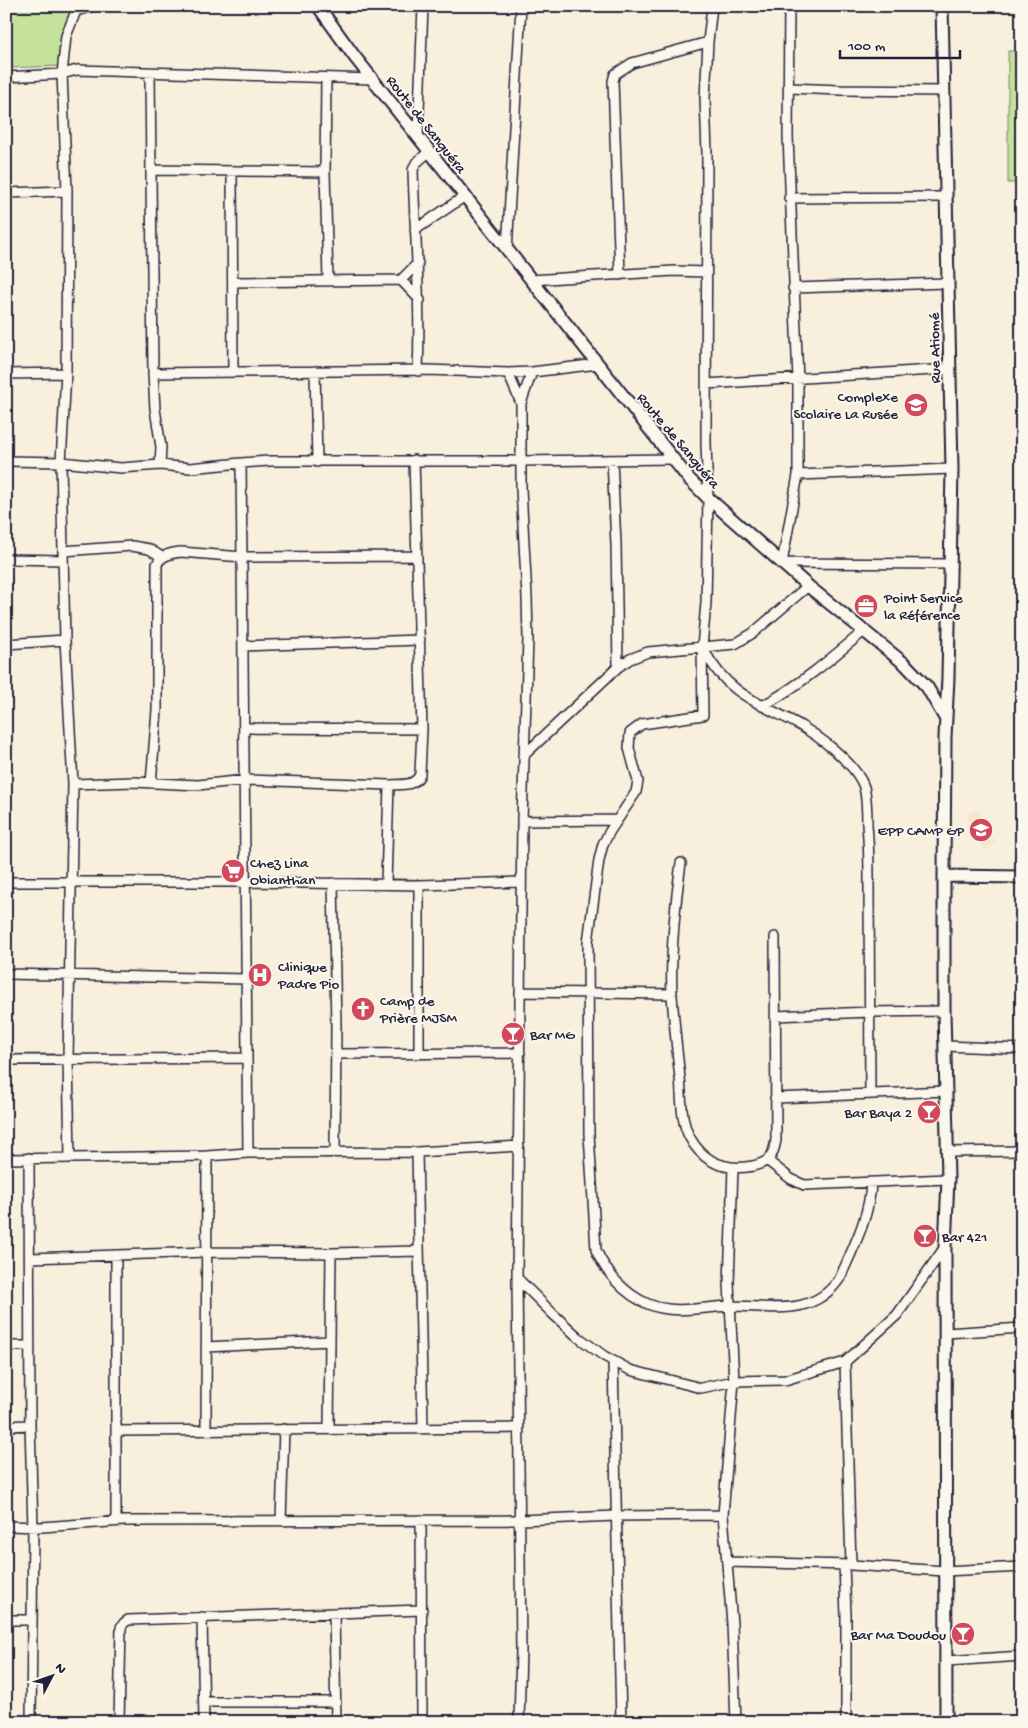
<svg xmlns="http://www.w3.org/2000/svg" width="1028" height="1728" font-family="'Gochi Hand',sans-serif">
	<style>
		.built { fill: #f7e6cc }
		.green { fill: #c4e29a; stroke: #73826a }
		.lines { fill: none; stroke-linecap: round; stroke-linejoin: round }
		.street-casing { stroke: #22223b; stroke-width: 12 }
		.secondary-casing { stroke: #22223b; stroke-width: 15 }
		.street { stroke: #fbf7ec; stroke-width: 9 }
		.secondary { stroke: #fbf7ec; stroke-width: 11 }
		.labels { text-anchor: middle; stroke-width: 4; stroke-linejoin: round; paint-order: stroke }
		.street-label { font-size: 15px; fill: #22223b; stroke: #fbf7ec }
		.poi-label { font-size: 15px; fill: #22223b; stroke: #fbf7ec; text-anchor: start }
	</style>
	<rect width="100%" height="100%" fill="#f9efdd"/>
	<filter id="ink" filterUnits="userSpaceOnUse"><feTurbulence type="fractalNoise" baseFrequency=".02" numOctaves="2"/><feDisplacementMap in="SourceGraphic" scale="10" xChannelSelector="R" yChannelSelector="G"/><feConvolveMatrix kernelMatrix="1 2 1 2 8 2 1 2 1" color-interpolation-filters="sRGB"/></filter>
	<g filter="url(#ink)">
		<path class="built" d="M 977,809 L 996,844 L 985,851 L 966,815 Z"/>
		<path class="green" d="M 6,6 L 75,6 L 63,38 L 59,66 L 6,68 Z
			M 1008,51 L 1022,51 L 1022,183 L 1008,183 Z"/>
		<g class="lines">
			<g class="street-casing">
				<path id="street" d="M 712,6 L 708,42 L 705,98 L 707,153 L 706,443 L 708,498 L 706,603 L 702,647 L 703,715 L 642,724 L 630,733 L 629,748 L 638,781 L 636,792 L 610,831 L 603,844 L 599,860 L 588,942 L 589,1134 L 596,1250 C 606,1273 624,1294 648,1304 C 674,1315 704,1307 731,1306 C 771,1306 813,1318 840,1278 C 853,1248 870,1216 871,1182
					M 789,6 L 788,136 L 798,380 L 798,475 L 782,563 L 951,564
					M 150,73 L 153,373 L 155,409 L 161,447 L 160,465
					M 6,77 L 62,74 L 77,70 L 373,79
					M 326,79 L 325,172 L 328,280
					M 789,88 L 840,90 L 944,91
					M 418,137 L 423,6
					M 151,170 L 325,172
					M 232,171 L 233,372
					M 6,193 L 67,191
					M 789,198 L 945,197
					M 415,230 L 465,196
					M 507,251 L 521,6
					M 620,275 L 613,81 L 615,74 L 632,63 L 708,42
					M 401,280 L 420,300
					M 531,280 L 674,271 L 706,272
					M 233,282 L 401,280 L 418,263
					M 793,288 L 947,283
					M 315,371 L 317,462
					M 418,371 C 421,303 415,237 413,170 L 416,163 L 430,151
					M 532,372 L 521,403 L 521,489 L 527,597 L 528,639 L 522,821 L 517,1278 L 553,1314 L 578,1337 L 604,1356 L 630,1370 L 701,1388 L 734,1381 L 785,1380 L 845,1362 L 897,1315 L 945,1247
					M 153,373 L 428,370 L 508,373 L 532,372 L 598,364
					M 508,373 L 521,403
					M 6,374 L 66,373
					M 706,384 L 949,369
					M 612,460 L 616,544 L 618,667
					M 6,461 L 61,462 L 121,468 L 160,465 L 190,468 L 241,463 L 269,461 L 521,461 L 673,459
					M 241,463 L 248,1153
					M 798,475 L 952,469
					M 63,551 L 132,546 L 149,549 L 162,557
					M 6,559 L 63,560
					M 6,644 L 65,640
					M 243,646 L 420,640
					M 704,650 C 733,707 783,707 827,744 C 841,755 858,770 864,787 C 867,799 867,812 867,825 C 869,845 869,865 869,885 C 869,954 870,1024 870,1093
					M 762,706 C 799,686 832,658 865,630
					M 244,728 L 422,729
					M 523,756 L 618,667 L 630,659 L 648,652 L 735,644 L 753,633 L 808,586
					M 151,783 L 157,710 L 157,564 C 161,555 171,553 181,552 L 242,557 L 416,556
					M 73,784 L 134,782 L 198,785 L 246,780 L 389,785 C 400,784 415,787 420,774 L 422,729 L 414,460
					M 522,821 L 617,820
					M 681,863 C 675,906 670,951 672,995 C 674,1023 677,1051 680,1078 C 682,1097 680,1120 690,1138 C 704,1163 726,1171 753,1166 C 770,1162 773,1157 776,1140 L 775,937
					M 6,882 L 246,882 L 419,885 L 521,882
					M 333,883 L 336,1025 L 335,1152
					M 386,883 L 389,785
					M 6,974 L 247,979
					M 520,992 L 672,994
					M 775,1016 L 870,1012 L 944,1011
					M 945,1046 L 1022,1049
					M 419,1053 L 419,885
					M 336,1054 L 520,1053
					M 6,1060 L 247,1058
					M 775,1098 L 947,1091
					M 417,1152 L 423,1428
					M 947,1152 L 1022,1151
					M 70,1157 L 68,1059 L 73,784 L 65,640 L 61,462 L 66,373 L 67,191 L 62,74 L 66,36 L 76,11 L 93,6
					M 29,1158 L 30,1425 L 33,1528 L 31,1722
					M 6,1159 L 207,1156 L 248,1153 L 417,1152 L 519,1146
					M 768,1161 L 791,1179 L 804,1185 L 948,1179
					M 733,1168 L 729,1283 L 734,1381 L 723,1515 L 732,1624 L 736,1722
					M 30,1258 L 207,1252 L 331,1253 L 419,1251
					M 517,1278 L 521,1650 L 519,1722
					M 946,1333 L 1022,1328
					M 6,1346 L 30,1346
					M 206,1347 L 330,1341
					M 613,1361 L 621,1722
					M 845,1362 L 851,1565
					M 6,1426 L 30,1425
					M 329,1429 L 331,1253
					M 206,1430 L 207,1156
					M 116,1431 L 518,1428
					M 421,1520 L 422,1722
					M 116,1521 L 116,1255
					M 281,1521 L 284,1429
					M 6,1526 L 42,1527 L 123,1521 L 520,1520 L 616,1516 L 723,1515
					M 727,1562 L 851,1565 L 945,1571 L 1022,1567
					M 844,1565 L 846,1615 L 846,1722
					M 334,1613 L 336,1722
					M 202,1617 L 204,1722
					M 6,1620 L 31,1620
					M 947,1661 L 1022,1656
					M 204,1702 L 336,1702
					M 119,1722 L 121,1627 L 124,1623 L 128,1620 L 422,1610"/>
			</g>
			<g class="secondary-casing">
				<path id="secondary" d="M 318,6 L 354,56 L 689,479 L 708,498 L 808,586 L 905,664 L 927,687 L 945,718
					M 942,6 L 952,469 L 948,678 L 945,737 L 944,876 L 944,1011 L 948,1179 L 945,1247 L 946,1722
					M 944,876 L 1022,877"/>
			</g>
			<use href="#street" class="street"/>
			<use href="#secondary" class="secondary"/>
		</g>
	</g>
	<defs>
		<g id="school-disc" transform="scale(1.25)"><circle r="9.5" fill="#d1495b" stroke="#fbf7ec"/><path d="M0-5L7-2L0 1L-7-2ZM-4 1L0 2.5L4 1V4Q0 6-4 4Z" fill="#fff"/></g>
		<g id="office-disc" transform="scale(1.25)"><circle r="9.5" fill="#d1495b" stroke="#fbf7ec"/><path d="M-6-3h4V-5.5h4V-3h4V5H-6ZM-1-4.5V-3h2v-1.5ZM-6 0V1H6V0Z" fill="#fff"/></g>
		<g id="supermarket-disc" transform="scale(1.25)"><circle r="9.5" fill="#d1495b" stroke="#fbf7ec"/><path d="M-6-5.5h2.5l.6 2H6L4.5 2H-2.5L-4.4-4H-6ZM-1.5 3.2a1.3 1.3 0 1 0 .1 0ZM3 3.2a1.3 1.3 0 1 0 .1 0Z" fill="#fff"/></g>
		<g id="hospital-disc" transform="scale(1.25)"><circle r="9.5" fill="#d1495b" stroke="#fbf7ec"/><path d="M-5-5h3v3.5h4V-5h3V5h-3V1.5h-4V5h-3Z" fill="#fff"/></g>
		<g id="church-disc" transform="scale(1.25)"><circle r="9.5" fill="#d1495b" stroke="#fbf7ec"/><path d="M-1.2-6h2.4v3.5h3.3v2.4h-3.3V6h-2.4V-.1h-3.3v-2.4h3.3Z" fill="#fff"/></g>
		<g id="bar-disc" transform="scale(1.25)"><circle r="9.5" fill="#d1495b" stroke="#fbf7ec"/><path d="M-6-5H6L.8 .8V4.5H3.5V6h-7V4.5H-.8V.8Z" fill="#fff"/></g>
	</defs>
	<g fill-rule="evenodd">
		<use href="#school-disc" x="916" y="405"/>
		<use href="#office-disc" x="866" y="606"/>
		<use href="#school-disc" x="981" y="830"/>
		<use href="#supermarket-disc" x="233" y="871"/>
		<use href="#hospital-disc" x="260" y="975"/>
		<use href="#church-disc" x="363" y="1009"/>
		<use href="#bar-disc" x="513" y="1034"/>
		<use href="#bar-disc" x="929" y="1112"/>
		<use href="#bar-disc" x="925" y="1236"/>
		<use href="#bar-disc" x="963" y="1634"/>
	</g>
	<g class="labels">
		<g class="street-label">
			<text transform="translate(427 124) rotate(52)" y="5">Route de Sanguéra</text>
			<text transform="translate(934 348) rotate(-91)" y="5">Rue Atiomé</text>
			<text transform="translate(679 440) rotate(50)" y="5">Route de Sanguéra</text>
		</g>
		<g class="poi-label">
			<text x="898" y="401" text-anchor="end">Complexe<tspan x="898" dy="17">Scolaire La Rusée</tspan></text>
			<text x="884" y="602">Point Service<tspan x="884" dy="17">la Référence</tspan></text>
			<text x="964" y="835" text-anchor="end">EPP CAMP GP</text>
			<text x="250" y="867">Chez Lina<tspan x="250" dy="17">Obianthan</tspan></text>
			<text x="278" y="971">Clinique<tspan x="278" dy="17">Padre Pio</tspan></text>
			<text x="380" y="1005">Camp de<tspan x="380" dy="17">Prière MJSM</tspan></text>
			<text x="530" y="1039">Bar MG</text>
			<text x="912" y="1117" text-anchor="end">Bar Baya 2</text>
			<text x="942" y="1241">Bar 421</text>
			<text x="946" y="1639" text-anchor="end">Bar Ma Doudou</text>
		</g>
	</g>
	<rect width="1028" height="1728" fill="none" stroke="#fbf7ec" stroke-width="25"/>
	<rect x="12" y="12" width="1003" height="1703" fill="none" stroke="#22223b" stroke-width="2" filter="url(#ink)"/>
	<g transform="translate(52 1676) rotate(49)" stroke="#fbf7ec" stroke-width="4" paint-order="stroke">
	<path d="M0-4L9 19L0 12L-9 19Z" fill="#22223b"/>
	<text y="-8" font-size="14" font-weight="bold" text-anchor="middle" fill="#22223b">N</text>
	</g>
	<path d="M840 50v8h120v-8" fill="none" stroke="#22223b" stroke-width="2.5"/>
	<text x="848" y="50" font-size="15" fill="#22223b" stroke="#fbf7ec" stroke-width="4" paint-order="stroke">100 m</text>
</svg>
